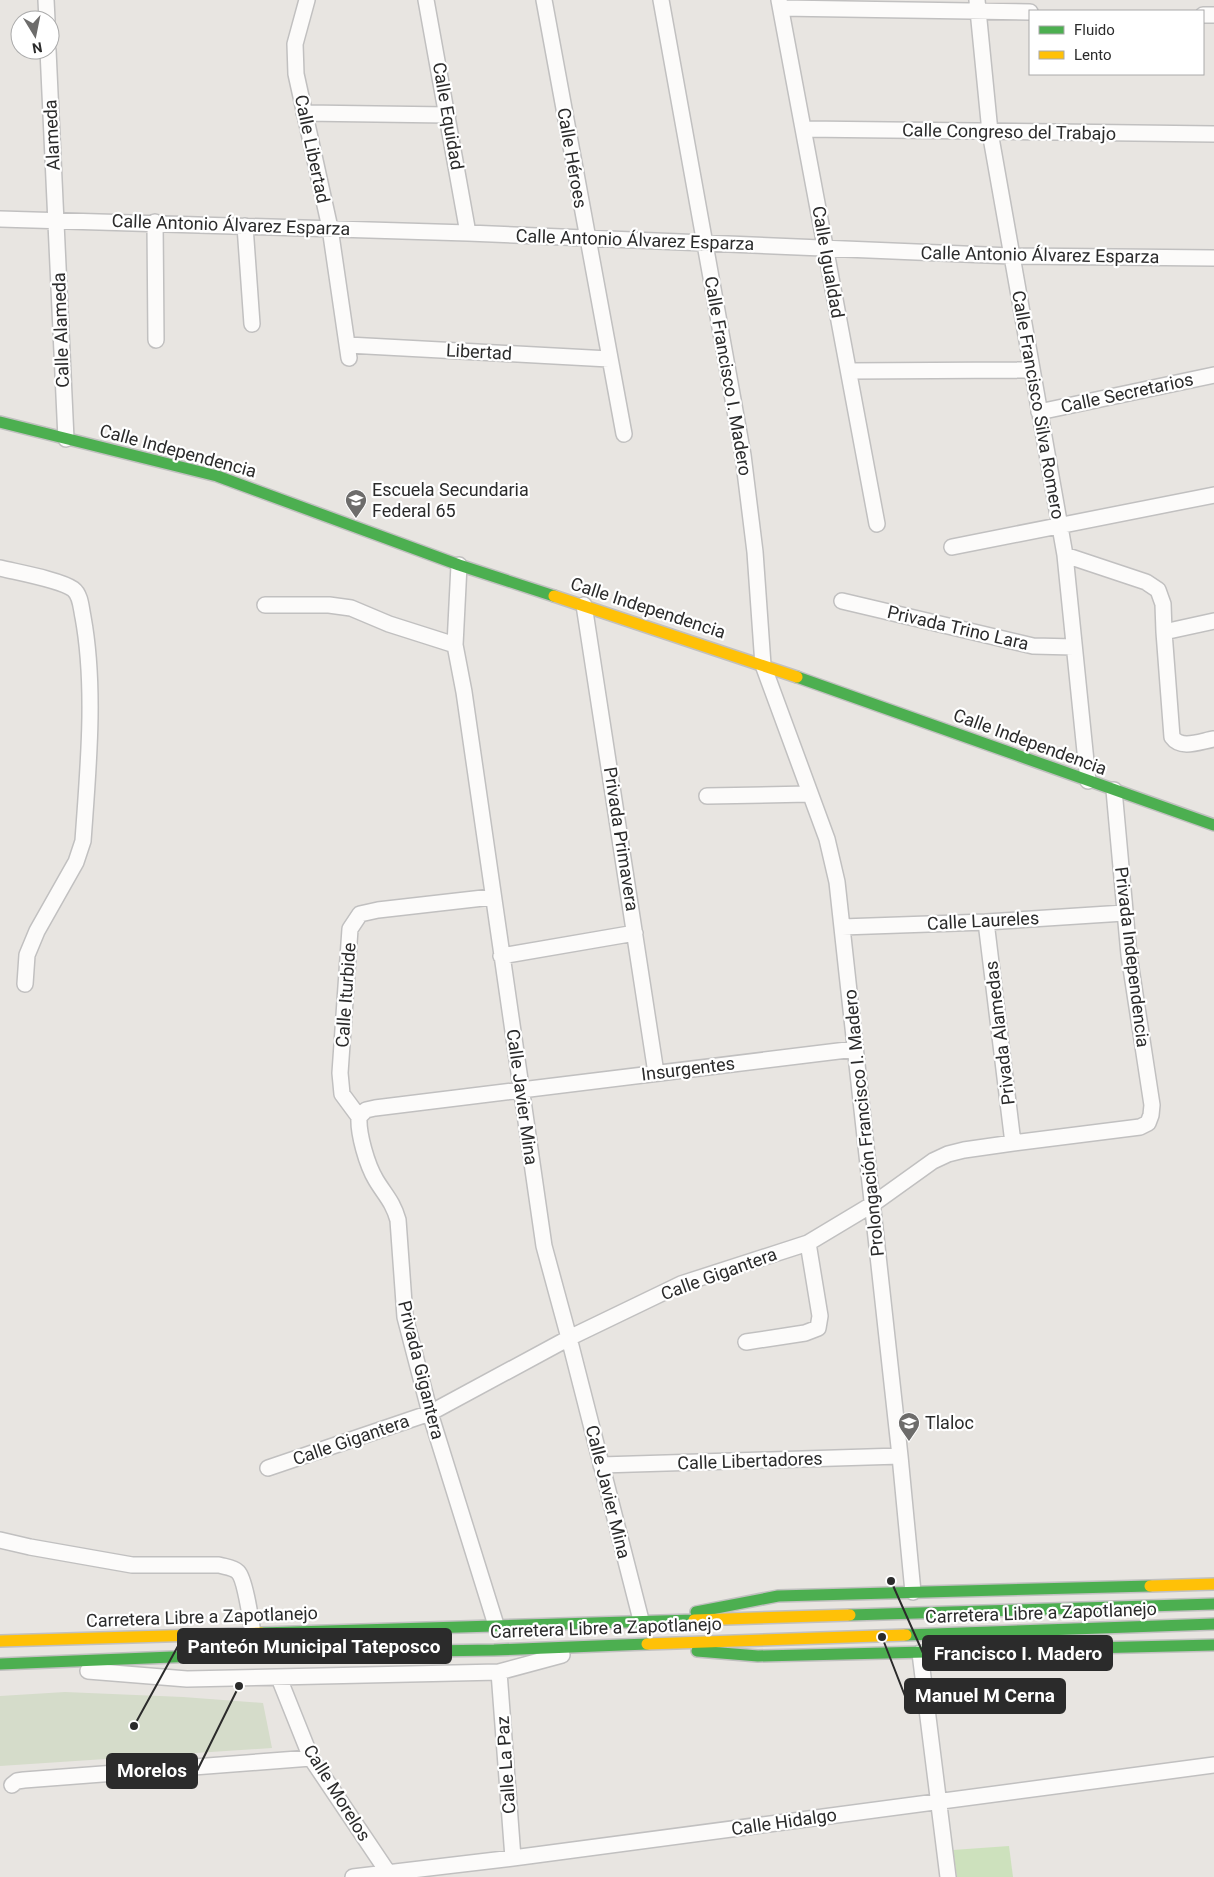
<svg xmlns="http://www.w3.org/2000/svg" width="1214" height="1877" font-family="Roboto,sans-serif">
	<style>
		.green { fill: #cde1bd }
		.cemetery { fill: #d5dcca }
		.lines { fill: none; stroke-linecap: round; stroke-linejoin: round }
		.street-casing { stroke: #c1c0c0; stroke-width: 18 }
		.fast-casing { stroke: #c1c0c0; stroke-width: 14 }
		.slow-casing { stroke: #c1c0c0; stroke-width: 14 }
		.street { stroke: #fcfbfa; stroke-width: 15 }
		.fast { stroke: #4caf50; stroke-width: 11 }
		.slow { stroke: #ffc107; stroke-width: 11 }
		.labels { text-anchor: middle; stroke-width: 4.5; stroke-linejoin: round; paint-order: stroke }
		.street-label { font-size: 18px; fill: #2b2b2b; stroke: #fff }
		.poi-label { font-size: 18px; fill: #2b2b2b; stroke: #fff; text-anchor: start }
		.leader { fill: none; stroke: #2b2b2b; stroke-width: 2 }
		.callout-dot { fill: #2b2b2b; stroke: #fff; stroke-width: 2 }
		.callout { fill: #2b2b2b; stroke: #2b2b2b; stroke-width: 2 }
		.callout-label { font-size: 19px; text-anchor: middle; font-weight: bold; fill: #fff }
	</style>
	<rect width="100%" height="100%" fill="#e8e5e1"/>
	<path class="green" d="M 1009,1846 L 1013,1877 L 957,1877 L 953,1850 Z"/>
	<path class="cemetery" d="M 65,1692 L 183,1697 L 263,1703 L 272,1748 L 0,1766 L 0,1696 Z"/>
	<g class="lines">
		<g class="street-casing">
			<path id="street" d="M 46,0 L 47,20
				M 307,0 L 295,44 L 296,74 L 330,228 L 349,358
				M 426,0 L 468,233
				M 544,0 L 624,434
				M 661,0 L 743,455 L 755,552 L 763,665 L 827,839 L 837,882 L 900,1456 L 913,1592
				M 779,0 L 877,524
				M 977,0 L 990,132 L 1065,555 L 1088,781
				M 781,8 L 1030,12
				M 1203,15 L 1214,15
				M 48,50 L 66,439
				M 304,113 L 448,115
				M 804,129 L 1214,134
				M 0,219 L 468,233 L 1011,256 L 1214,258
				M 155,222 L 156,340
				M 245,226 L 252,324
				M 348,345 L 609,359
				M 849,371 L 1032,370
				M 1039,412 L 1214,375
				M 952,547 L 1214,495
				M 1065,555 L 1146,582 L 1158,590 L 1163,604 L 1164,632 L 1172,737 C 1181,750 1201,741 1214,739
				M 459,565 L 455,645 L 464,692 L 544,1246 L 569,1338 L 641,1620
				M 0,568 C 16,572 61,580 73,589 C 81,595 81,608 83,617 C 96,688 88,770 83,841 L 76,862 L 37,931 L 27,955 L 25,984
				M 842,601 L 1033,646 L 1074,647
				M 265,605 L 329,605 L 351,608 L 389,624 L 455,645
				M 584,605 L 656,1073
				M 1164,632 L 1214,621
				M 707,796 L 809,794
				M 986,922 L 1013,1143
				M 842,927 L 986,922 L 1124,913
				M 501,956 L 635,933
				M 359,1117 C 358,1134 367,1165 376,1180 C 385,1195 393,1202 398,1220 L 405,1317 L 430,1413 L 496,1625
				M 359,1117 L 366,1110 L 375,1108 L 855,1049
				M 359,1117 L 342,1094 L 340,1073 L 350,929 L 360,914 L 378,910 L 492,897
				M 746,1342 L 805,1333 L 818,1328 L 820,1316 L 808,1243
				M 601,1465 L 900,1456
				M 268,1468 L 430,1413 L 569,1338 L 681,1284 L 808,1243 L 873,1204 L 933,1161 L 948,1154 L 964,1150 L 1013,1143 L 1140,1127 L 1148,1123 L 1151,1115 L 1152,1105 L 1129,955 L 1114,790
				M 0,1540 L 30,1547 L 132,1565 L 219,1565 C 225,1567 233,1567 238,1572 C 245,1579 251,1621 253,1633
				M 920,1653 L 948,1877
				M 88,1671 L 187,1679 L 499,1672 L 562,1655
				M 499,1672 L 513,1858
				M 279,1678 L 311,1758 L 391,1877
				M 12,1785 L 17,1781 L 24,1780 L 311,1758
				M 353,1877 L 513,1858 L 1214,1765"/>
		</g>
		<g class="fast-casing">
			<path id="fast" d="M 0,422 L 217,476 L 459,565 L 554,596
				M 797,677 L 1214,825
				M 696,1612 L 778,1596 L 1150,1586
				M 850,1615 L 1214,1604
				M 261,1633 L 694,1620
				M 906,1635 L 1214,1624
				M 697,1651 L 758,1656 L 1214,1645
				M 0,1664 L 246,1654 L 494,1650 L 647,1644"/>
		</g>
		<g class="slow-casing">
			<path id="slow" d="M 554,596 L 797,677
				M 1150,1586 L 1214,1584
				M 694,1620 L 850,1615
				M 0,1641 L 261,1633
				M 647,1644 L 906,1635"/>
		</g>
		<use href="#street" class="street"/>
		<use href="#fast" class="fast"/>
		<use href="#slow" class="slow"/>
	</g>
	<defs>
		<g id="school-pin" transform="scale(1.125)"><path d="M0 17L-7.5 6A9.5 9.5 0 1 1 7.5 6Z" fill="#6d6c6b" stroke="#fff"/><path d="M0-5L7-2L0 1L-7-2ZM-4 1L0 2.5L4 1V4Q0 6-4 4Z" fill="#fff"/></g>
	</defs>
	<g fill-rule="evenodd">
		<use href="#school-pin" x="356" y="500"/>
		<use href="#school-pin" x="909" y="1423"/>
	</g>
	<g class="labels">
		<g class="street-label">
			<text transform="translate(448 116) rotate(80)" y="6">Calle Equidad</text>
			<text transform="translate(1009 132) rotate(1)" y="6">Calle Congreso del Trabajo</text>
			<text transform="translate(52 135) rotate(-93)" y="6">Alameda</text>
			<text transform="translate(312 149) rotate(78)" y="6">Calle Libertad</text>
			<text transform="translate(572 158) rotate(80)" y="6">Calle Héroes</text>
			<text transform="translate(231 225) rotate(2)" y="6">Calle Antonio Álvarez Esparza</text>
			<text transform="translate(635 240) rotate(2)" y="6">Calle Antonio Álvarez Esparza</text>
			<text transform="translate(1040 255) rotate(1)" y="6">Calle Antonio Álvarez Esparza</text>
			<text transform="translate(828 262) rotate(80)" y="6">Calle Igualdad</text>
			<text transform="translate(61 330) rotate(-92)" y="6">Calle Alameda</text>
			<text transform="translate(479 352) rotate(3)" y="6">Libertad</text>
			<text transform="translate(728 376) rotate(80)" y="6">Calle Francisco I. Madero</text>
			<text transform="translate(1127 393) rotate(-12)" y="6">Calle Secretarios</text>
			<text transform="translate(1038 405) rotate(80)" y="6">Calle Francisco Silva Romero</text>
			<text transform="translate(178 451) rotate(15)" y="6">Calle Independencia</text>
			<text transform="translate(648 608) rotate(18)" y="6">Calle Independencia</text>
			<text transform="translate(958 628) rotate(13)" y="6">Privada Trino Lara</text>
			<text transform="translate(1030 742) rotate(20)" y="6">Calle Independencia</text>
			<text transform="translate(621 839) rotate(81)" y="6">Privada Primavera</text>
			<text transform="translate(983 921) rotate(-3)" y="6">Calle Laureles</text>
			<text transform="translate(1132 957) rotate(83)" y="6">Privada Independencia</text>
			<text transform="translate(346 995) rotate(-86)" y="6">Calle Iturbide</text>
			<text transform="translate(1000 1033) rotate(-97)" y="6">Privada Alamedas</text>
			<text transform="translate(688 1069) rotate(-7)" y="6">Insurgentes</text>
			<text transform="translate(522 1097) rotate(82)" y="6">Calle Javier Mina</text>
			<text transform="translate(864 1123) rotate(-96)" y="6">Prolongación Francisco I. Madero</text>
			<text transform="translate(719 1274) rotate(-20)" y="6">Calle Gigantera</text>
			<text transform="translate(421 1370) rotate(76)" y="6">Privada Gigantera</text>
			<text transform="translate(351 1440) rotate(-19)" y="6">Calle Gigantera</text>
			<text transform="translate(750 1461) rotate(-2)" y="6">Calle Libertadores</text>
			<text transform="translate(608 1492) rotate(76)" y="6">Calle Javier Mina</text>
			<text transform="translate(1041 1613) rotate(-2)" y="6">Carretera Libre a Zapotlanejo</text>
			<text transform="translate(202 1617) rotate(-2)" y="6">Carretera Libre a Zapotlanejo</text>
			<text transform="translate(606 1628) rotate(-2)" y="6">Carretera Libre a Zapotlanejo</text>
			<text transform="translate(506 1765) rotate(-94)" y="6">Calle La Paz</text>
			<text transform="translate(337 1793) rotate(58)" y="6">Calle Morelos</text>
			<text transform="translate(784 1822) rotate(-8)" y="6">Calle Hidalgo</text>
		</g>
		<g class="poi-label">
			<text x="372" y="496">Escuela Secundaria<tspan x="372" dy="21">Federal 65</tspan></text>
			<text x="925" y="1429">Tlaloc</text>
		</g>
	</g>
	<path class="leader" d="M134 1726L178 1646M891 1581L923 1653M882 1637L905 1696M239 1686L197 1771"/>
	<g class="callout-dot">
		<circle cx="134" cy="1726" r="5"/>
		<circle cx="891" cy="1581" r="5"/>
		<circle cx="882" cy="1637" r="5"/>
		<circle cx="239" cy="1686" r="5"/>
	</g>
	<g class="callout">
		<rect x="178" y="1629" width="273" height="34" rx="5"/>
		<rect x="923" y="1636" width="189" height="34" rx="5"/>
		<rect x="905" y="1679" width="160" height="34" rx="5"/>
		<rect x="107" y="1754" width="90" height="34" rx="5"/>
	</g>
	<g class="callout-label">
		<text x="314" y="1653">Panteón Municipal Tateposco</text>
		<text x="1018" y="1660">Francisco I. Madero</text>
		<text x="985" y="1702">Manuel M Cerna</text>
		<text x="152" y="1777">Morelos</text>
	</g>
	<rect x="1029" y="10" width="175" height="65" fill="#ffffff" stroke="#aaaaaa"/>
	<rect x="1039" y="26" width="25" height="8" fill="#4caf50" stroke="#aaaaaa"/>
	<text x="1074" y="35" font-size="15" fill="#2b2b2b">Fluido</text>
	<rect x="1039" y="51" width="25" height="8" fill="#ffc107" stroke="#aaaaaa"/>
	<text x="1074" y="60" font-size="15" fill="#2b2b2b">Lento</text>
	<g transform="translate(35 35) rotate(170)"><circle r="24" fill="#ffffff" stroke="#aaaaaa"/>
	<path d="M0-4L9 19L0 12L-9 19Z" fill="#6d6c6b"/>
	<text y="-8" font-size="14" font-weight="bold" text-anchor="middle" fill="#2b2b2b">N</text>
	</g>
</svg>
